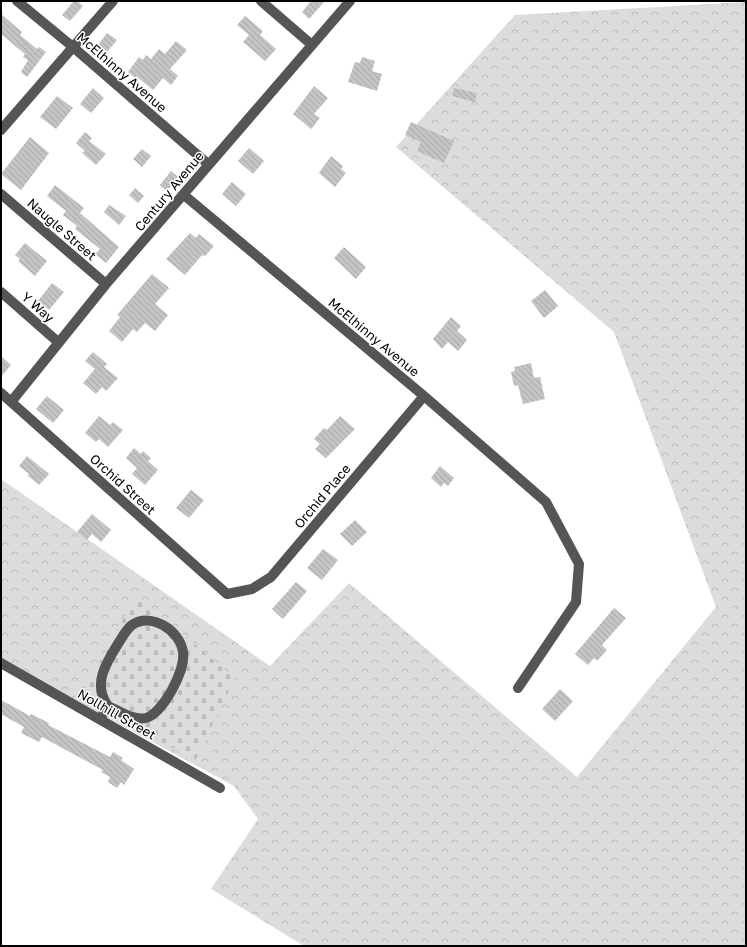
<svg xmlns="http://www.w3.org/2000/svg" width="747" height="947" font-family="'Golos Text',sans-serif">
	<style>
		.forest { fill: url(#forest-crowns) }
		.cemetery { fill: url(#cemetery-stones) }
		.building { fill: url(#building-back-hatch) }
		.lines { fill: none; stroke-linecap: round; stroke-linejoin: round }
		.minor { stroke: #555; stroke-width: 10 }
		.labels { text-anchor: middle; stroke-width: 3; stroke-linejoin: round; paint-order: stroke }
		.street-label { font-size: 13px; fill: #000; stroke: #fff }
	</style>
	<defs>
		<pattern id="forest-crowns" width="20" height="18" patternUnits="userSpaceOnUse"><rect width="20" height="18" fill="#dcdcdc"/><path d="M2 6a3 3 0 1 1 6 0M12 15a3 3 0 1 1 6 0" fill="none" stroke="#bbb"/></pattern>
		<pattern id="cemetery-stones" width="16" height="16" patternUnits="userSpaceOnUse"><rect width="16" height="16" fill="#dcdcdc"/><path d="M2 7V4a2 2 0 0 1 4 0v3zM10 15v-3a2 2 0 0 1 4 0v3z" fill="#bbb"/></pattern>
		<pattern id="building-back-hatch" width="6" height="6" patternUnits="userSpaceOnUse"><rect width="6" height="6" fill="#c4c4c4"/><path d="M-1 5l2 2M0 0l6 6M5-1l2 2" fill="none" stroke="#a7a7a7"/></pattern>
	</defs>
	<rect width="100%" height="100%" fill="#fff"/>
	<path class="forest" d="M 746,2 L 746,946 L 304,946 L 211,889 L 258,819 L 234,786 L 1,660 L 1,479 L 270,666 L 349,583 L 577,777 L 716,607 L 614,332 L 396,147 L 515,15 Z"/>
	<path class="cemetery" d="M 136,595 L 235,678 L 195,761 L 81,696 Z"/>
	<path class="building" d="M 74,1 L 77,1 L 83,6 L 70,21 L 62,15 Z
		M 311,1 L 325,1 L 309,19 L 302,12 Z
		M 1,14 L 22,32 L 20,35 L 37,49 L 39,47 L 46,52 L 27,77 L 21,72 L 28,60 L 23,57 L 25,54 L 1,34 Z
		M 245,16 L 263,31 L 260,35 L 276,49 L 265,61 L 243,42 L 249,35 L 237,25 Z
		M 107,33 L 117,40 L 107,52 L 98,45 Z
		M 176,41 L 187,50 L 170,69 L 178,76 L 171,85 L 163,78 L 153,90 L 136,76 L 135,78 L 128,72 L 139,57 L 143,60 L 146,55 L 151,59 L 159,49 L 165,54 Z
		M 362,57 L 375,61 L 372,71 L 382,74 L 377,91 L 348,82 L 355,62 L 360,63 Z
		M 314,86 L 328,98 L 314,114 L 320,118 L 311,129 L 293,114 Z
		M 93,88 L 104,98 L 91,113 L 80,104 Z
		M 454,88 L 477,93 L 475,102 L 452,96 Z
		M 57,96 L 73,108 L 56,129 L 40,117 Z
		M 411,122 L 454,141 L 444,163 L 417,151 L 421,142 L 405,135 Z
		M 85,132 L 92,138 L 89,141 L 106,154 L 96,165 L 82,153 L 85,151 L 76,143 Z
		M 30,137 L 49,153 L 21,190 L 1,174 Z
		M 249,148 L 264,161 L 253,174 L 238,161 Z
		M 142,149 L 151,156 L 142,167 L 133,159 Z
		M 331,156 L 343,166 L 341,169 L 346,173 L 335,187 L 319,173 Z
		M 171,171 L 178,177 L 167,191 L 160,185 Z
		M 232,182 L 246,194 L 236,206 L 222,194 Z
		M 55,185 L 84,208 L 80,213 L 119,247 L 106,263 L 95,254 L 100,249 L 75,229 L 77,226 L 63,215 L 66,211 L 47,196 Z
		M 135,188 L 144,196 L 138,203 L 129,195 Z
		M 109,205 L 126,216 L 119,225 L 104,212 Z
		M 190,233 L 196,238 L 199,234 L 214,246 L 205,256 L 202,255 L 185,275 L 166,259 Z
		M 25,243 L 47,261 L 35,276 L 18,261 L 20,259 L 15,255 Z
		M 344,247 L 366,267 L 356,279 L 334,258 Z
		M 152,274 L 169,288 L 155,304 L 168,315 L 155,331 L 145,323 L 137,332 L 133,329 L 122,342 L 109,331 L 120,317 L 117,315 Z
		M 52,283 L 64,292 L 49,310 L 38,301 Z
		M 545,290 L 558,306 L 544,318 L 531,301 Z
		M 451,317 L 461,326 L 457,331 L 467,340 L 458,351 L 448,342 L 442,349 L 433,339 Z
		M 93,352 L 107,364 L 104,367 L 118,378 L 106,391 L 102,387 L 96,394 L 83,383 L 95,369 L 85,361 Z
		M 1,356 L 11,365 L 1,377 Z
		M 531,363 L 534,378 L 540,377 L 545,399 L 523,404 L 518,385 L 514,386 L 511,372 L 515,371 L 514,367 Z
		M 47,396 L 64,410 L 53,423 L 36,409 Z
		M 99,416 L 110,425 L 113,422 L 123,430 L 108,447 L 99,439 L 96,442 L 85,433 Z
		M 340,416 L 355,429 L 326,458 L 315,449 L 320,444 L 314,439 L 324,428 L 327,430 Z
		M 134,448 L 141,454 L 143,451 L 151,458 L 148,461 L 158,470 L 145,485 L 132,474 L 137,468 L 126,458 Z
		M 27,456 L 49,474 L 39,485 L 28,476 L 29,474 L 19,466 Z
		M 440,466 L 454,478 L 448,486 L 444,483 L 441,487 L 431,478 Z
		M 191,490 L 204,500 L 189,518 L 176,508 Z
		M 92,514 L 111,530 L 101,542 L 92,534 L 87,540 L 77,532 Z
		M 355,520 L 367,532 L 352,546 L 340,534 Z
		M 323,549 L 338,560 L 322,580 L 307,568 Z
		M 296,582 L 307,591 L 283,619 L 272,609 Z
		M 614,608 L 626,618 L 602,645 L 607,650 L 597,661 L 594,658 L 588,665 L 575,654 Z
		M 560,689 L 573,701 L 555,721 L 542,709 Z
		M 1,700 L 30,716 L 31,714 L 49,723 L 48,725 L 110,757 L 113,752 L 123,758 L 121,760 L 134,769 L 124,785 L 121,782 L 117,788 L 108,782 L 110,777 L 101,772 L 103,770 L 42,737 L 39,742 L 21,733 L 24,727 L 1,714 Z"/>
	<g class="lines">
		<path class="minor" d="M 17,1 L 73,47 L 208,164
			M 261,1 L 312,45
			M 1,130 L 113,1
			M 1,194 L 106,284
			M 184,195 L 424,396 L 546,502 L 579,564 L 576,602 L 518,688
			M 1,292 L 58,342
			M 1,393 L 227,594 L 252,589 L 271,577 L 424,396
			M 11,402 L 106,284 L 350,1
			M 1,663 L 220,788
			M 100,719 L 108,706 C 91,683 108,660 121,639 C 124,634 127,629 132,625 C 151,612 180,630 183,652 C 186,670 163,713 146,718 C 134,721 119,711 108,706"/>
	</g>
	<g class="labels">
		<g class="street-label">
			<text transform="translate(122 72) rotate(41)" y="5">McElhinny Avenue</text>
			<text transform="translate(169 191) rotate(-50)" y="5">Century Avenue</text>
			<text transform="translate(62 229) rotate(41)" y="5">Naugle Street</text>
			<text transform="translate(38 307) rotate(41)" y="5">Y Way</text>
			<text transform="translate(374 337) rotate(40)" y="5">McElhinny Avenue</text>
			<text transform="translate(123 484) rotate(42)" y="5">Orchid Street</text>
			<text transform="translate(322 496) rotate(-50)" y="5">Orchid Place</text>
			<text transform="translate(117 714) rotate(30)" y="5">Nollhill Street</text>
		</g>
	</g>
	<rect width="747" height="947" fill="none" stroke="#000000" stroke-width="4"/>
</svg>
